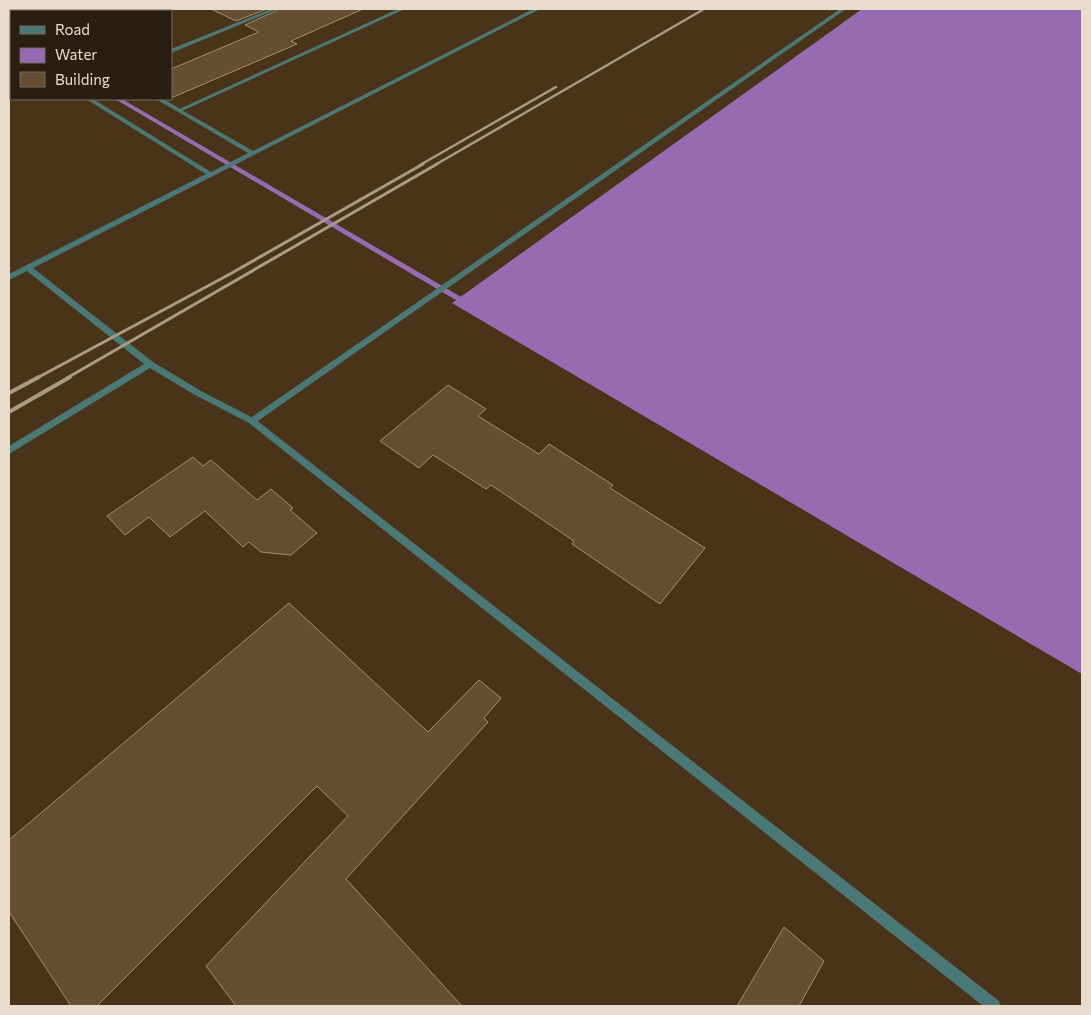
<svg xmlns="http://www.w3.org/2000/svg" width="1091" height="1015" font-family="Commissioner,sans-serif">
	<style>
		.water { fill: #976bb1 }
		.lines { fill: none; stroke-linecap: round; stroke-linejoin: round }
		.stream { fill: #976bb1; fill-rule: evenodd }
		.building { fill: #654e32; stroke: #a58d6f }
		.service { fill: #4a7876; fill-rule: evenodd }
		.minor { fill: #4a7876; fill-rule: evenodd }
		.tertiary { fill: #4a7876; fill-rule: evenodd }
		.rail-far2 { stroke: #aa9a85; stroke-width: 2.5 }
		.rail-far1 { stroke: #aa9a85; stroke-width: 3 }
		.rail { stroke: #aa9a85; stroke-width: 4 }
	</style>
	<rect width="100%" height="100%" fill="#493419"/>
	<path class="water" d="M 862,9 L 1082,9 L 1082,674 L 452,303 Z"/>
	<g class="lines">
		<path class="stream" d="M 9,32 L 11,33 L 11,38 L 9,37 Z
			M 115,99 L 122,99 L 468,301 L 467,303 L 461,303 Z"/>
	</g>
	<path class="building" d="M 211,9 L 267,9 L 236,21 Z
		M 280,9 L 363,9 L 291,41 L 297,44 L 171,98 L 171,69 L 259,32 L 245,25 Z
		M 448,385 L 486,409 L 478,416 L 539,454 L 549,444 L 613,485 L 610,488 L 705,548 L 660,604 L 572,544 L 574,541 L 491,485 L 486,489 L 433,455 L 419,468 L 380,441 Z
		M 193,457 L 203,466 L 211,460 L 257,500 L 271,489 L 293,508 L 290,510 L 317,533 L 291,555 L 261,552 L 249,542 L 243,547 L 205,511 L 170,537 L 149,517 L 125,535 L 107,516 Z
		M 289,603 L 428,732 L 479,680 L 501,698 L 484,718 L 488,722 L 346,879 L 462,1006 L 236,1006 L 206,966 L 348,816 L 317,786 L 97,1006 L 71,1006 L 9,912 L 9,840 Z
		M 784,927 L 824,961 L 799,1006 L 737,1006 Z"/>
	<g class="lines">
		<path class="service" d="M 840,9 L 846,9 L 255,423 L 249,423 L 247,421 L 249,419 Z"/>
		<path class="minor" d="M 145,9 L 153,9 L 148,11 L 140,11 Z
			M 398,9 L 405,9 L 182,111 L 177,110 Z"/>
		<path class="tertiary" d="M 271,9 L 278,9 L 171,53 L 171,49 Z
			M 533,9 L 540,9 L 33,268 L 153,362 L 201,391 L 255,419 L 999,1001 L 1001,1006 L 983,1006 L 249,423 L 195,395 L 150,368 L 9,454 L 9,446 L 144,364 L 27,271 L 9,280 L 9,274 L 206,174 L 86,99 L 93,99 L 211,172 L 248,153 L 156,99 L 163,99 L 253,151 Z
			M 9,11 L 11,12 L 11,17 L 9,16 Z
			M 9,48 L 11,49 L 11,53 L 9,52 Z"/>
		<path class="rail-far2" d="M 420,165 L 556,87
			M 435,165 L 704,9"/>
		<path class="rail-far1" d="M 37,378 L 230,274 L 423,164
			M 67,378 L 437,164"/>
		<path class="rail" d="M 9,393 L 39,377
			M 9,412 L 70,377"/>
	</g>
	<rect width="1091" height="1015" fill="none" stroke="#e9dccc" stroke-width="20"/>
	<rect x="10" y="10" width="162" height="90" fill="#281e12" stroke="#756a5c"/>
	<rect x="20" y="26" width="25" height="8" fill="#4a7876" stroke="#756a5c"/>
	<text x="55" y="35" font-size="15" fill="#e9dccc">Road</text>
	<rect x="20" y="48" width="25" height="15" fill="#976bb1" stroke="#756a5c"/>
	<text x="55" y="60" font-size="15" fill="#e9dccc">Water</text>
	<rect x="20" y="72" width="25" height="15" fill="#654e32" stroke="#756a5c"/>
	<text x="55" y="85" font-size="15" fill="#e9dccc">Building</text>
</svg>
